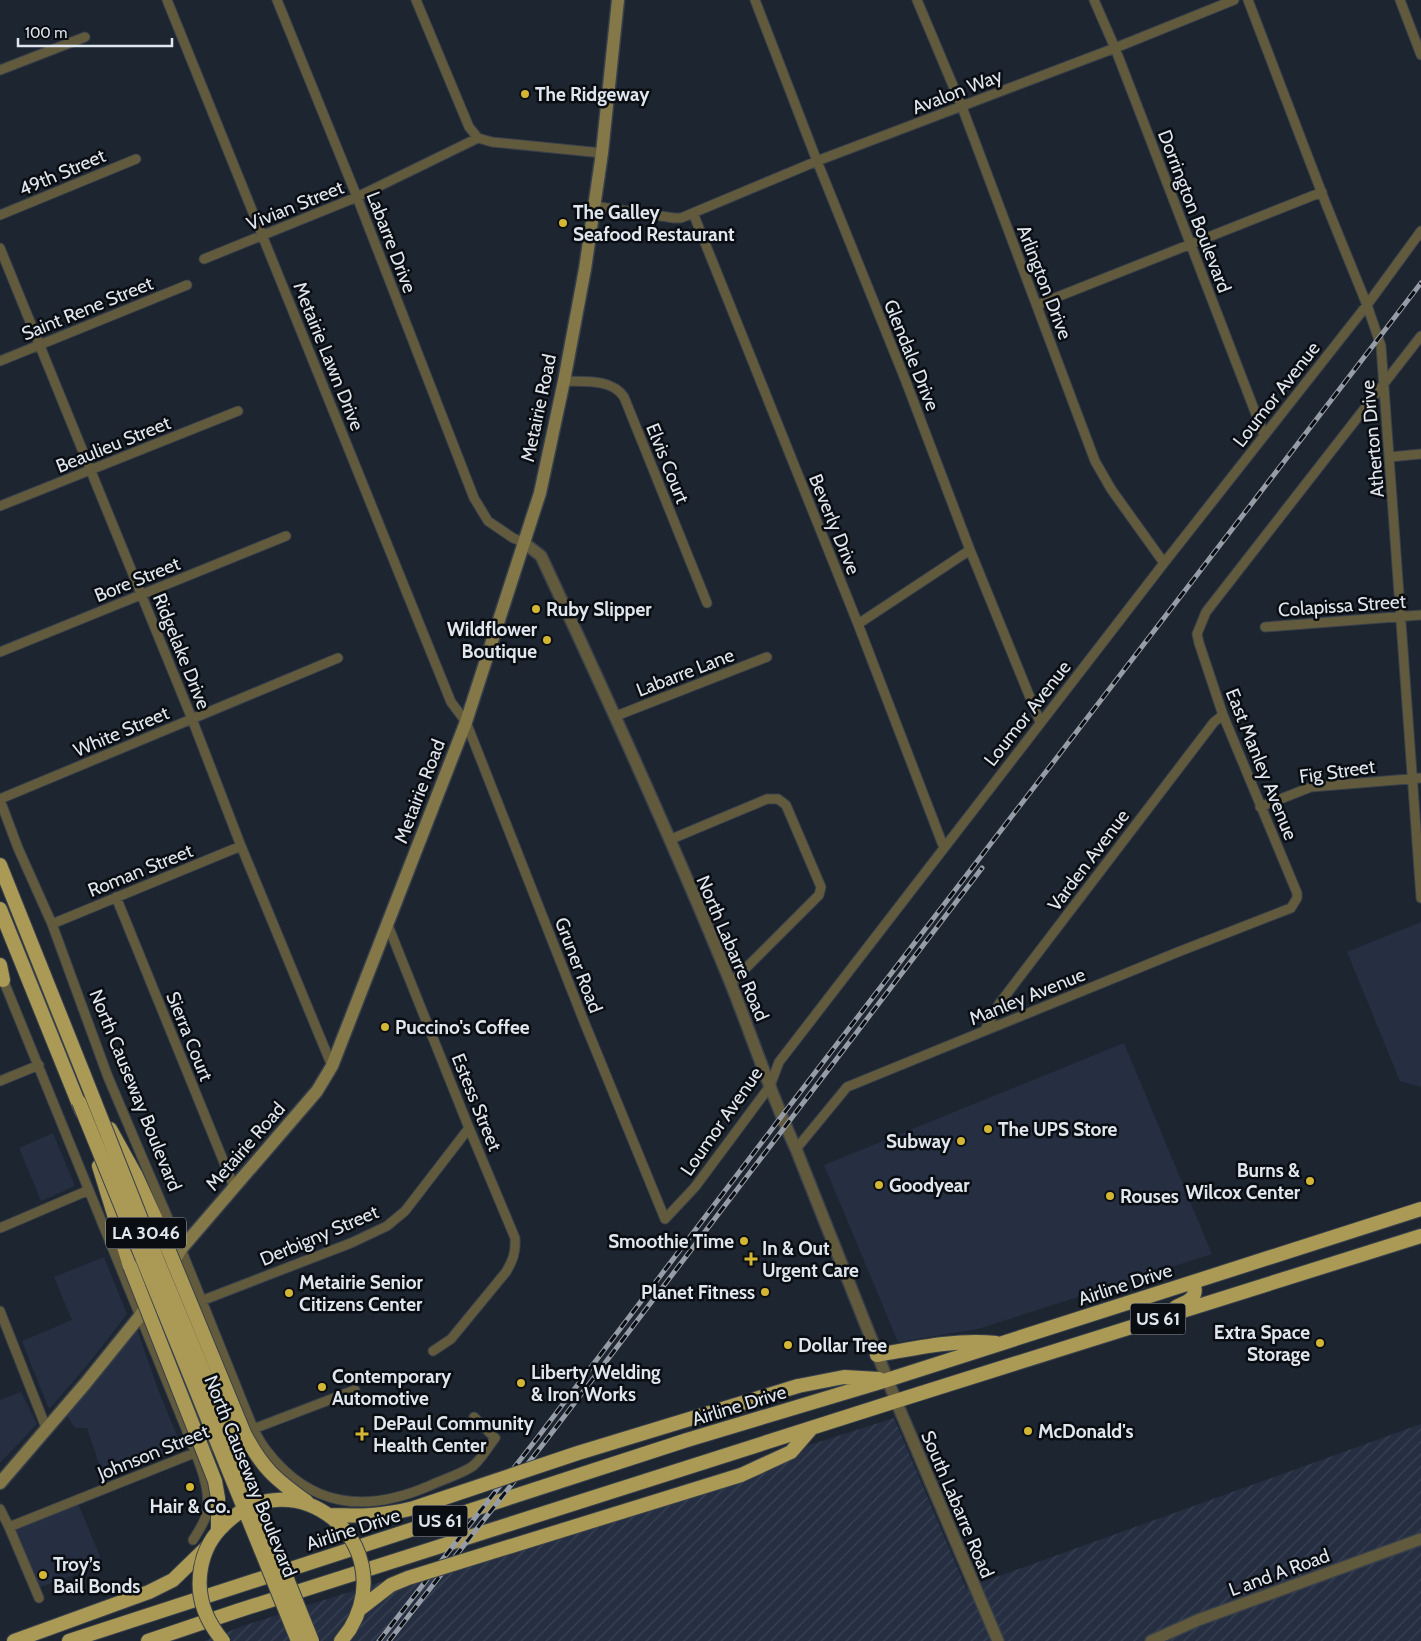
<svg xmlns="http://www.w3.org/2000/svg" width="1421" height="1641" font-family="Cabin,sans-serif">
	<style>
		.built { fill: #252f41 }
		.industrial { fill: url(#industrial-furrows) }
		.lines { fill: none; stroke-linecap: round; stroke-linejoin: round }
		.minor-casing { stroke: #38404b; stroke-width: 11 }
		.tertiary-casing { stroke: #38404b; stroke-width: 14 }
		.secondary-casing { stroke: #38404b; stroke-width: 15 }
		.trunk-casing { stroke: #38404b; stroke-width: 16 }
		.minor { stroke: #625a3d; stroke-width: 9 }
		.tertiary { stroke: #625a3d; stroke-width: 11 }
		.secondary { stroke: #847849; stroke-width: 12 }
		.trunk { stroke: #ab9a55; stroke-width: 14 }
		.rail-casing { stroke: #969da7; stroke-width: 5 }
		.rail { stroke: #0a0e13; stroke-width: 3; stroke-dasharray: 9; stroke-linecap: butt }
		.trunk-bridge-casing { stroke: #38404b; stroke-width: 16; stroke-linecap: butt }
		.trunk-bridge { stroke: #ab9a55; stroke-width: 14 }
		.poi-dot { fill: #d4b635; stroke: #0a0e13; stroke-width: 2 }
		.labels { text-anchor: middle; stroke-width: 5; stroke-linejoin: round; paint-order: stroke }
		.shield { fill: #0a0e13; stroke: #a0a5ac; stroke-width: 1 }
		.shield-label { font-size: 18px; font-weight: bold; fill: #e0e6ee }
		.street-label { font-size: 19px; fill: #e0e6ee; stroke: #0a0e13 }
		.poi-label { font-size: 19px; font-weight: bold; fill: #e0e6ee; stroke: #0a0e13; text-anchor: start }
	</style>
	<defs>
		<pattern id="industrial-furrows" width="10" height="10" patternUnits="userSpaceOnUse" patternTransform="scale(1.25)"><rect width="10" height="10" fill="#252f41"/><path d="M-1 1l2-2M0 10L10 0M9 11l2-2" fill="none" stroke="#3a4354"/></pattern>
	</defs>
	<rect width="100%" height="100%" fill="#1d2531"/>
	<path class="built" d="M 1421,922 L 1421,1087 L 1400,1081 L 1347,952 Z
		M 1124,1043 L 1212,1254 L 978,1329 L 898,1342 L 824,1165 Z
		M 53,1133 L 75,1186 L 41,1201 L 19,1148 Z
		M 104,1257 L 127,1314 L 90,1362 L 50,1408 L 48,1407 L 22,1341 L 72,1320 L 54,1277 Z
		M 137,1329 L 159,1392 L 182,1447 L 104,1479 L 87,1428 L 75,1428 L 67,1416 Z
		M 21,1392 L 37,1424 L 0,1463 L 0,1400 Z
		M 78,1503 L 103,1564 L 38,1588 L 16,1531 L 18,1527 Z"/>
	<path class="industrial" d="M 894,1418 L 966,1588 L 1421,1424 L 1421,1641 L 204,1641 L 243,1626 Z"/>
	<g class="lines">
		<g class="minor-casing">
			<path id="minor" d="M 167,0 L 451,702 L 466,722 L 583,1019 L 665,1219 L 695,1187 L 770,1086 L 779,1062 L 1164,563 L 1367,305 L 1421,231
				M 277,0 L 357,197 L 474,498 L 488,521 L 513,538 L 523,542
				M 416,0 L 469,127 L 478,138 L 492,142 L 602,153
				M 755,0 L 817,161 L 905,379 L 970,550 L 1040,722
				M 917,0 L 962,107 L 1095,461 L 1111,489 L 1164,563
				M 1094,0 L 1115,48 L 1264,435
				M 1248,0 L 1326,204 L 1367,305 L 1381,346 L 1421,898
				M 1400,0 L 1421,55
				M 0,70 L 85,37
				M 594,206 L 674,218 L 681,218 L 817,161 L 1115,48 L 1234,0
				M 693,213 L 858,624 L 944,848
				M 0,215 L 136,159
				M 0,248 L 192,719 L 241,846 L 332,1066
				M 204,259 L 357,197 L 478,138
				M 1037,305 L 1322,192
				M 0,361 L 187,285
				M 564,381 C 583,382 612,378 624,397 L 707,603
				M 1390,457 L 1421,454
				M 0,506 L 238,411
				M 858,624 L 970,550
				M 1265,627 L 1421,615
				M 0,652 L 286,536
				M 616,716 L 767,657
				M 0,799 L 338,658
				M 0,800 L 18,848 L 52,924 L 108,1077 L 181,1249 L 253,1428 C 257,1436 261,1444 267,1451 C 311,1508 366,1513 429,1486 C 439,1481 467,1472 474,1465 C 482,1458 488,1447 495,1438 L 474,1417
				M 1260,807 L 1311,787 L 1421,778
				M 669,840 L 767,799 L 778,799 L 786,805 L 821,887 L 819,895 L 731,983
				M 116,897 L 234,1187
				M 387,923 L 469,1128 L 515,1238 C 516,1252 513,1260 506,1272 L 451,1339 L 433,1351
				M 52,924 L 241,846
				M 2,977 L 189,1436 C 198,1460 211,1487 207,1512 C 205,1522 198,1532 193,1540
				M 985,1030 L 999,1004 L 1214,722 L 1223,715
				M 0,1081 L 39,1065
				M 796,1149 L 847,1087 L 1178,952 L 1291,908 L 1297,898 L 1297,893 L 1223,715 L 1199,643 L 1197,634 L 1206,612 L 1421,336
				M 0,1228 L 89,1190
				M 201,1301 L 351,1243 L 387,1226 L 405,1211 L 469,1128
				M 0,1311 L 47,1430
				M 248,1431 L 355,1390
				M 0,1509 L 9,1527 L 39,1598
				M 9,1527 L 222,1442"/>
		</g>
		<g class="tertiary-casing">
			<path id="tertiary" d="M 523,542 L 541,556 C 607,697 672,839 731,984 C 753,1039 771,1095 796,1149 L 896,1401 L 998,1641
				M 1151,1641 L 1198,1620 L 1421,1539"/>
		</g>
		<g class="secondary-casing">
			<path id="secondary" d="M 170,1268 L 181,1249 L 317,1091 L 332,1066 L 466,722 L 540,493 L 564,381 L 585,269 L 602,153 L 618,0
				M 0,1483 L 85,1384 L 140,1316 L 150,1300"/>
		</g>
		<g class="trunk-casing">
			<path id="trunk" d="M 0,865 L 84,1075
				M 0,909 L 82,1112
				M 0,965 L 3,980
				M 110,1129 L 136,1176 L 157,1222
				M 99,1166 L 130,1266
				M 1176,1307 C 1189,1301 1199,1298 1193,1282
				M 877,1355 C 916,1348 956,1339 996,1343
				M 798,1386 L 844,1377 L 879,1379
				M 741,1475 L 791,1452 L 810,1430
				M 14,1641 L 149,1592 L 173,1580 L 207,1547
				M 69,1641 L 687,1440 L 887,1380 L 1421,1209
				M 148,1641 L 237,1611 L 896,1401 L 1421,1236
				M 341,1641 L 350,1629"/>
		</g>
		<use href="#minor" class="minor"/>
		<use href="#tertiary" class="tertiary"/>
		<use href="#secondary" class="secondary"/>
		<use href="#trunk" class="trunk"/>
		<g class="rail-casing">
			<path id="rail" d="M 379,1641 L 538,1437 L 781,1117 L 1421,283
				M 389,1641 L 544,1443 L 982,868"/>
		</g>
		<use href="#rail" class="rail"/>
		<g class="trunk-bridge-casing">
			<path id="trunk-bridge" d="M 84,1075 L 158,1262 L 211,1390 L 312,1641
				M 79,1102 L 298,1641
				M 157,1222 L 244,1433 C 262,1468 275,1479 307,1502
				M 130,1266 L 215,1481 L 218,1498 L 218,1530
				M 329,1515 C 361,1516 382,1516 414,1508 L 578,1453 L 798,1386
				M 360,1609 L 391,1585 L 408,1578 L 741,1475
				M 223,1641 C 205,1620 196,1595 201,1568 C 204,1551 212,1536 224,1525 C 293,1456 402,1541 350,1629"/>
		</g>
		<use href="#trunk-bridge" class="trunk-bridge"/>
	</g>
	<g class="poi-dot">
		<circle cx="525" cy="94" r="5"/>
		<circle cx="563" cy="223" r="5"/>
		<circle cx="536" cy="609" r="5"/>
		<circle cx="547" cy="640" r="5"/>
		<circle cx="385" cy="1027" r="5"/>
		<circle cx="988" cy="1129" r="5"/>
		<circle cx="961" cy="1141" r="5"/>
		<circle cx="1310" cy="1181" r="5"/>
		<circle cx="879" cy="1185" r="5"/>
		<circle cx="1110" cy="1196" r="5"/>
		<circle cx="744" cy="1241" r="5"/>
		<path d="M748.5 1251.5h5v5h5v5h-5v5h-5v-5h-5v-5h5z"/>
		<circle cx="765" cy="1292" r="5"/>
		<circle cx="289" cy="1293" r="5"/>
		<circle cx="1320" cy="1343" r="5"/>
		<circle cx="788" cy="1345" r="5"/>
		<circle cx="521" cy="1383" r="5"/>
		<circle cx="322" cy="1387" r="5"/>
		<circle cx="1028" cy="1431" r="5"/>
		<path d="M359.5 1426.5h5v5h5v5h-5v5h-5v-5h-5v-5h5z"/>
		<circle cx="190" cy="1487" r="5"/>
		<circle cx="43" cy="1575" r="5"/>
	</g>
	<g class="labels">
		<g class="shield">
			<rect x="106" y="1217.5" width="80" height="31" rx="4"/>
			<rect x="1130.5" y="1303.5" width="55" height="31" rx="4"/>
			<rect x="412.5" y="1505.5" width="55" height="31" rx="4"/>
		</g>
		<g class="shield-label">
			<text x="146" y="1239">LA 3046</text>
			<text x="1158" y="1325">US 61</text>
			<text x="440" y="1527">US 61</text>
		</g>
		<g class="street-label">
			<text transform="translate(957 91) rotate(-21)" y="7">Avalon Way</text>
			<text transform="translate(62 172) rotate(-23)" y="7">49th Street</text>
			<text transform="translate(295 205) rotate(-22)" y="7">Vivian Street</text>
			<text transform="translate(1195 211) rotate(69)" y="7">Dorrington Boulevard</text>
			<text transform="translate(392 242) rotate(69)" y="7">Labarre Drive</text>
			<text transform="translate(1045 282) rotate(69)" y="7">Arlington Drive</text>
			<text transform="translate(87 308) rotate(-22)" y="7">Saint Rene Street</text>
			<text transform="translate(912 355) rotate(68)" y="7">Glendale Drive</text>
			<text transform="translate(329 356) rotate(68)" y="7">Metairie Lawn Drive</text>
			<text transform="translate(1276 394) rotate(-52)" y="7">Loumor Avenue</text>
			<text transform="translate(538 408) rotate(-78)" y="7">Metairie Road</text>
			<text transform="translate(1372 439) rotate(-95)" y="7">Atherton Drive</text>
			<text transform="translate(113 444) rotate(-22)" y="7">Beaulieu Street</text>
			<text transform="translate(668 463) rotate(68)" y="7">Elvis Court</text>
			<text transform="translate(835 524) rotate(68)" y="7">Beverly Drive</text>
			<text transform="translate(137 579) rotate(-22)" y="7">Bore Street</text>
			<text transform="translate(1342 605) rotate(-4)" y="7">Colapissa Street</text>
			<text transform="translate(182 651) rotate(68)" y="7">Ridgelake Drive</text>
			<text transform="translate(685 672) rotate(-21)" y="7">Labarre Lane</text>
			<text transform="translate(1027 713) rotate(-52)" y="7">Loumor Avenue</text>
			<text transform="translate(121 731) rotate(-23)" y="7">White Street</text>
			<text transform="translate(1262 764) rotate(68)" y="7">East Manley Avenue</text>
			<text transform="translate(1337 771) rotate(-8)" y="7">Fig Street</text>
			<text transform="translate(419 791) rotate(-69)" y="7">Metairie Road</text>
			<text transform="translate(1088 860) rotate(-53)" y="7">Varden Avenue</text>
			<text transform="translate(140 870) rotate(-22)" y="7">Roman Street</text>
			<text transform="translate(733 948) rotate(67)" y="7">North Labarre Road</text>
			<text transform="translate(579 965) rotate(69)" y="7">Gruner Road</text>
			<text transform="translate(1027 996) rotate(-22)" y="7">Manley Avenue</text>
			<text transform="translate(190 1036) rotate(68)" y="7">Sierra Court</text>
			<text transform="translate(136 1090) rotate(68)" y="7">North Causeway Boulevard</text>
			<text transform="translate(477 1102) rotate(68)" y="7">Estess Street</text>
			<text transform="translate(721 1121) rotate(-55)" y="7">Loumor Avenue</text>
			<text transform="translate(245 1146) rotate(-49)" y="7">Metairie Road</text>
			<text transform="translate(319 1235) rotate(-23)" y="7">Derbigny Street</text>
			<text transform="translate(1125 1284) rotate(-18)" y="7">Airline Drive</text>
			<text transform="translate(739 1405) rotate(-17)" y="7">Airline Drive</text>
			<text transform="translate(153 1452) rotate(-22)" y="7">Johnson Street</text>
			<text transform="translate(251 1476) rotate(68)" y="7">North Causeway Boulevard</text>
			<text transform="translate(958 1504) rotate(67)" y="7">South Labarre Road</text>
			<text transform="translate(353 1529) rotate(-18)" y="7">Airline Drive</text>
			<text transform="translate(1279 1572) rotate(-20)" y="7">L and A Road</text>
		</g>
		<g class="poi-label">
			<text x="535" y="101">The Ridgeway</text>
			<text x="573" y="219">The Galley<tspan x="573" dy="22">Seafood Restaurant</tspan></text>
			<text x="546" y="616">Ruby Slipper</text>
			<text x="537" y="636" text-anchor="end">Wildflower<tspan x="537" dy="22">Boutique</tspan></text>
			<text x="395" y="1034">Puccino's Coffee</text>
			<text x="998" y="1136">The UPS Store</text>
			<text x="951" y="1148" text-anchor="end">Subway</text>
			<text x="1300" y="1177" text-anchor="end">Burns &amp;<tspan x="1300" dy="22">Wilcox Center</tspan></text>
			<text x="889" y="1192">Goodyear</text>
			<text x="1120" y="1203">Rouses</text>
			<text x="734" y="1248" text-anchor="end">Smoothie Time</text>
			<text x="762" y="1255">In &amp; Out<tspan x="762" dy="22">Urgent Care</tspan></text>
			<text x="299" y="1289">Metairie Senior<tspan x="299" dy="22">Citizens Center</tspan></text>
			<text x="755" y="1299" text-anchor="end">Planet Fitness</text>
			<text x="1310" y="1339" text-anchor="end">Extra Space<tspan x="1310" dy="22">Storage</tspan></text>
			<text x="798" y="1352">Dollar Tree</text>
			<text x="531" y="1379">Liberty Welding<tspan x="531" dy="22">&amp; Iron Works</tspan></text>
			<text x="332" y="1383">Contemporary<tspan x="332" dy="22">Automotive</tspan></text>
			<text x="373" y="1430">DePaul Community<tspan x="373" dy="22">Health Center</tspan></text>
			<text x="1038" y="1438">McDonald's</text>
			<text x="190" y="1513" text-anchor="middle">Hair &amp; Co.</text>
			<text x="53" y="1571">Troy’s<tspan x="53" dy="22">Bail Bonds</tspan></text>
		</g>
	</g>
	<path d="M18 38v8h154v-8" fill="none" stroke="#e0e6ee" stroke-width="2.5"/>
	<text x="25" y="38" font-size="15" fill="#e0e6ee" stroke="#0a0e13" stroke-width="4" paint-order="stroke">100 m</text>
</svg>
